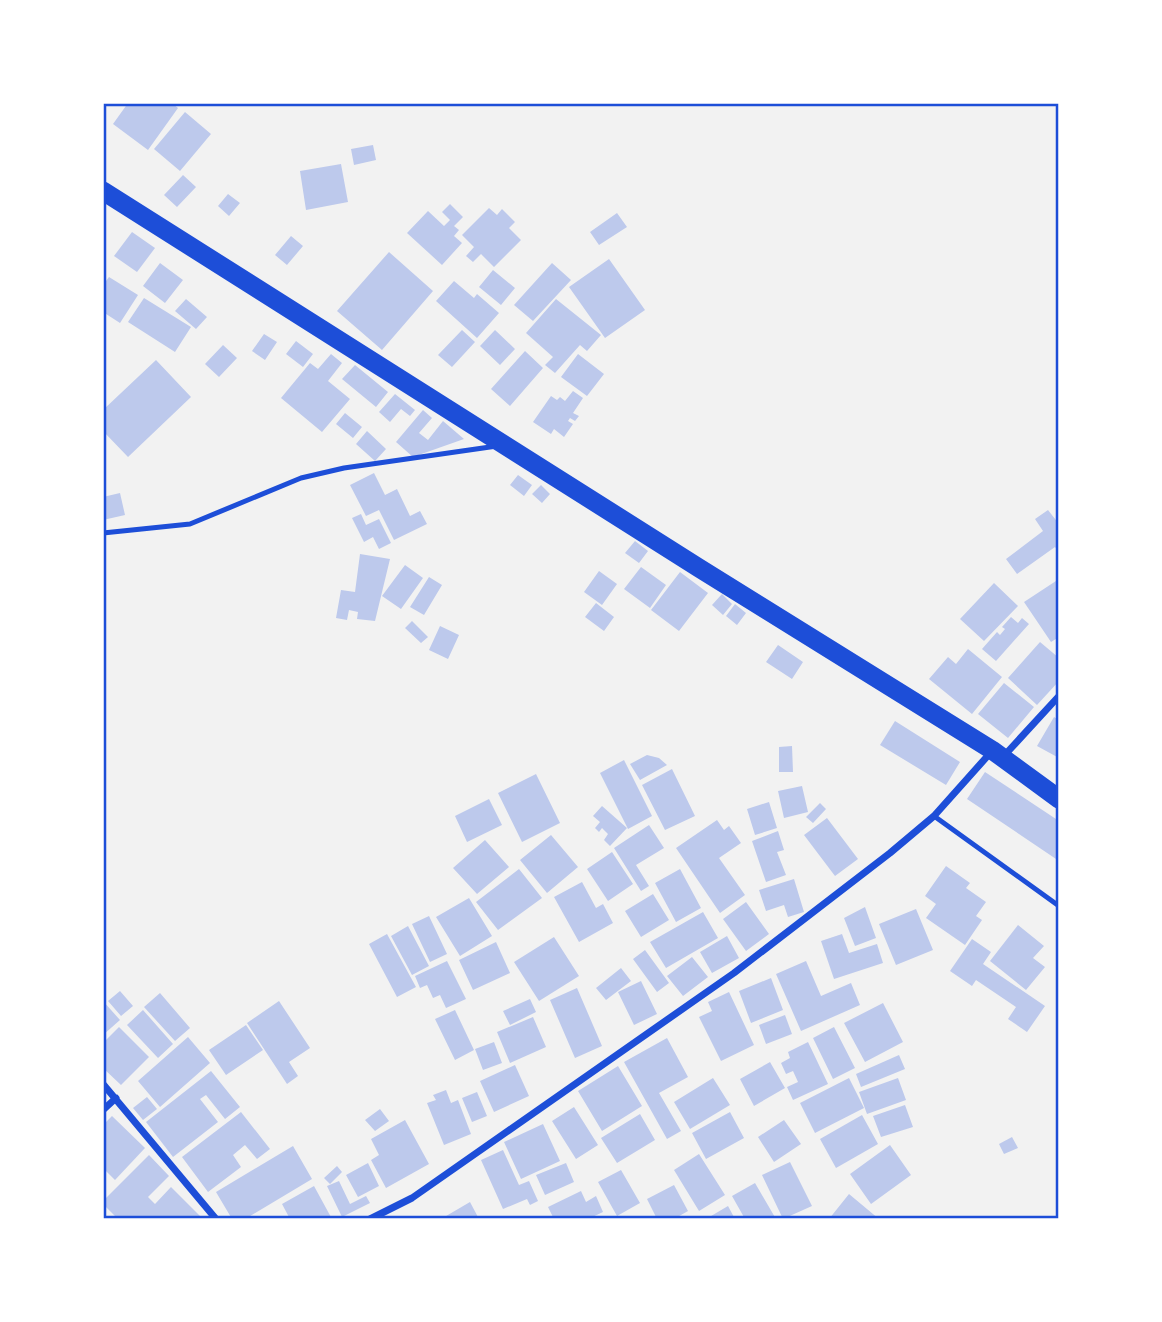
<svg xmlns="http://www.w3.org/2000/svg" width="1162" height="1322" font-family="'Alegreya Sans',sans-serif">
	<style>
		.building { fill: #bdc9ec }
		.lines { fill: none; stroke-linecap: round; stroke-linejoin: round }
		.service { stroke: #1d4ed8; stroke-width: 5 }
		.minor { stroke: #1d4ed8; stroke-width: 7 }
		.trunk { stroke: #1d4ed8; stroke-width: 19 }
		.neatline { fill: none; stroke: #1d4ed8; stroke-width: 2.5 }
	</style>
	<rect width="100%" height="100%" fill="#f2f2f2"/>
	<path class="building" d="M 128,103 L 172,103 L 178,108 L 148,150 L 113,124 Z
		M 185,112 L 211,134 L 180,171 L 154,149 Z
		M 373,145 L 376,160 L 354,165 L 351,149 Z
		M 341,164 L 348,202 L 306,210 L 300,171 Z
		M 183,175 L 196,187 L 177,207 L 164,195 Z
		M 228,194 L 240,203 L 229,216 L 218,206 Z
		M 450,204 L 463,217 L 454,226 L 459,230 L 454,236 L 462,243 L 442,265 L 407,233 L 428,211 L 444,226 L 450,220 L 442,212 Z
		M 489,208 L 497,215 L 502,209 L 515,222 L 509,228 L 521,240 L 494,267 L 481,254 L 473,262 L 466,256 L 474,247 L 462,235 Z
		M 617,213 L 627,227 L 599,245 L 590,232 Z
		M 132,232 L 155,248 L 137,272 L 114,256 Z
		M 291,236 L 303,246 L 287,265 L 275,255 Z
		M 389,252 L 433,291 L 382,350 L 337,311 Z
		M 609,259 L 645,310 L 605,338 L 569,287 Z
		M 160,263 L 183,280 L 165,303 L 143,286 Z
		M 552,263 L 571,280 L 533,321 L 514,305 Z
		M 493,270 L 515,288 L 501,305 L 479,287 Z
		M 109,277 L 138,295 L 120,323 L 103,312 L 103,285 Z
		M 454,281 L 474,298 L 477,294 L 499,313 L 477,338 L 436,301 Z
		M 144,298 L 191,327 L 175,352 L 128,322 Z
		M 186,299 L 207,317 L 196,329 L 175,311 Z
		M 556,299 L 601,335 L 587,351 L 580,345 L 555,373 L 545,365 L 553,357 L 526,333 Z
		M 462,330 L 475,342 L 452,367 L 438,355 Z
		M 495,330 L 515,349 L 500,365 L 480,346 Z
		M 264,334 L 277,342 L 265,360 L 252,351 Z
		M 296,341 L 313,354 L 303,367 L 286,354 Z
		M 223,345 L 237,358 L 219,377 L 205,364 Z
		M 525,351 L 543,368 L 510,406 L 491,389 Z
		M 331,354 L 342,363 L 328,381 L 350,399 L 322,432 L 281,398 L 310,363 L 318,369 Z
		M 578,354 L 604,374 L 587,396 L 561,377 Z
		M 156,360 L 191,397 L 128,457 L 103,431 L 103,410 Z
		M 355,365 L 388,392 L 376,407 L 342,379 Z
		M 573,391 L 583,398 L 573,413 L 579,416 L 575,421 L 570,418 L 568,421 L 573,424 L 564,437 L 554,429 L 551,434 L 533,422 L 551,396 L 557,400 L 560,397 L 565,401 Z
		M 395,394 L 415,410 L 410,416 L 401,409 L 390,422 L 379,412 Z
		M 423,410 L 432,418 L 419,433 L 428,440 L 443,421 L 464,439 L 413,457 L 396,442 Z
		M 345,413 L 362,427 L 353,438 L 336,424 Z
		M 367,431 L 386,449 L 375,461 L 356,444 Z
		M 374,473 L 385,495 L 397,489 L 410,516 L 420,511 L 427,524 L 394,540 L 379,510 L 366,516 L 350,485 Z
		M 518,475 L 532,485 L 524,496 L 510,485 Z
		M 541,485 L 550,494 L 542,503 L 532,494 Z
		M 120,493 L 125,515 L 103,520 L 103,497 Z
		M 1048,510 L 1059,524 L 1059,552 L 1055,547 L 1017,574 L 1006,559 L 1043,531 L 1035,519 Z
		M 361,514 L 366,525 L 379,519 L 391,543 L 379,549 L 373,537 L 364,542 L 352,518 Z
		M 635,541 L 648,551 L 639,563 L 625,553 Z
		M 360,554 L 390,559 L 375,621 L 357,619 L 358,612 L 349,610 L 347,620 L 336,618 L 341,590 L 355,592 Z
		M 405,565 L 423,578 L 401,609 L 382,596 Z
		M 641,567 L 666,585 L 650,608 L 624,589 Z
		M 599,571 L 617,584 L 602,605 L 584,592 Z
		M 680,572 L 708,593 L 679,631 L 651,610 Z
		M 429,577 L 442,585 L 424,615 L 410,607 Z
		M 1059,579 L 1059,637 L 1051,642 L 1024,602 Z
		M 994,583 L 1018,606 L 984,641 L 960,619 Z
		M 722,594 L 732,604 L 723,615 L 712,605 Z
		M 596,603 L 614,617 L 604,631 L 585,617 Z
		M 735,604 L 746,613 L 737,625 L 726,616 Z
		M 1011,617 L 1018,623 L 1022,618 L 1029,624 L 996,661 L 982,649 L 997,632 L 1000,635 L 1005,629 L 1002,627 Z
		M 412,621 L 428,637 L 421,643 L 405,628 Z
		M 440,626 L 459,635 L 448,659 L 429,650 Z
		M 1040,642 L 1059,658 L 1059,681 L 1037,705 L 1008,678 Z
		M 778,645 L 803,662 L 792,679 L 766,662 Z
		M 968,649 L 1002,677 L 972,714 L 929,679 L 948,657 L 956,664 Z
		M 1004,683 L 1034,707 L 1008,738 L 978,714 Z
		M 1054,717 L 1059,720 L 1059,758 L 1037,746 Z
		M 895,721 L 960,762 L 946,785 L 880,745 Z
		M 792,746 L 793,772 L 779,772 L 779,747 Z
		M 647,755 L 659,758 L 667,765 L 640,780 L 630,764 Z
		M 624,760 L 652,816 L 628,829 L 600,773 Z
		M 672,769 L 695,816 L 665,830 L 642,785 Z
		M 985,772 L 1059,821 L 1059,861 L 967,799 Z
		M 536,774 L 560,823 L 522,842 L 498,793 Z
		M 802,786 L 808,812 L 784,818 L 778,791 Z
		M 489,799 L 502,825 L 467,842 L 455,816 Z
		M 769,802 L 777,828 L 755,835 L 747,809 Z
		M 820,803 L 826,809 L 813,823 L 806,817 Z
		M 602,806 L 627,828 L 610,846 L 604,840 L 608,834 L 602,828 L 599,832 L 595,828 L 600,822 L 593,816 Z
		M 827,818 L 858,859 L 835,876 L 804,835 Z
		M 717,820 L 724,830 L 729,826 L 741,843 L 719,858 L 745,895 L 720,913 L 676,848 Z
		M 649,825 L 664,848 L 636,865 L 649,886 L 641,891 L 614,848 Z
		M 778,831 L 784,850 L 777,852 L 786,875 L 766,882 L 752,841 Z
		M 551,835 L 578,867 L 547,893 L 520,860 Z
		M 485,840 L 509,867 L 477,894 L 453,868 Z
		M 612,852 L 633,884 L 608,901 L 587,869 Z
		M 946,866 L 970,883 L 966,888 L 986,902 L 976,916 L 982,920 L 965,945 L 926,918 L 936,904 L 925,896 Z
		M 519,869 L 542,898 L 498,930 L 476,902 Z
		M 680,869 L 701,908 L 676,922 L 655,883 Z
		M 794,879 L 804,912 L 788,917 L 784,905 L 766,911 L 759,890 Z
		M 582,882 L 596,908 L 603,904 L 613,923 L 579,942 L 554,897 Z
		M 653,894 L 669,920 L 641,937 L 625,911 Z
		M 469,898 L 492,936 L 460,956 L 436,917 Z
		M 746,902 L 769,934 L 746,951 L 723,919 Z
		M 865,907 L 876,938 L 855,946 L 844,918 Z
		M 916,909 L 933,950 L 896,965 L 879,924 Z
		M 703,912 L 718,938 L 666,968 L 650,942 Z
		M 429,916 L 447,954 L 430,962 L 412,924 Z
		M 1018,925 L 1044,946 L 1033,958 L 1045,967 L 1026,990 L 990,961 Z
		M 408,926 L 429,966 L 412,975 L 391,936 Z
		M 387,934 L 416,987 L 397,997 L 369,944 Z
		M 842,934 L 849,953 L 877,944 L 883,963 L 834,979 L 821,941 Z
		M 727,936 L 739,958 L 712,973 L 700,952 Z
		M 554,937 L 579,976 L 539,1001 L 514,962 Z
		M 972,939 L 991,952 L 983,964 L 1045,1006 L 1027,1032 L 1008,1019 L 1016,1007 L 976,980 L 972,986 L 950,971 Z
		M 496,942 L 510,973 L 473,990 L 459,960 Z
		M 645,950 L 669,983 L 657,992 L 633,959 Z
		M 692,957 L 708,977 L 683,996 L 667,976 Z
		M 447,961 L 466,999 L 446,1008 L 440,995 L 433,998 L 427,985 L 420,988 L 415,976 Z
		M 806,961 L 821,996 L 851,983 L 860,1005 L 801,1031 L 776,974 Z
		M 621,968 L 631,981 L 606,1000 L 596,988 Z
		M 771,978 L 783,1010 L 751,1023 L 739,991 Z
		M 641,981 L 657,1014 L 634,1025 L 618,992 Z
		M 577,988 L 602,1046 L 575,1058 L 550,1000 Z
		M 120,991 L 133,1006 L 121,1016 L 108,1001 Z
		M 729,992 L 754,1045 L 721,1061 L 699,1017 L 712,1011 L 708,1002 Z
		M 160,993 L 190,1028 L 175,1041 L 144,1007 Z
		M 530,999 L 536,1012 L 510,1025 L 503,1011 Z
		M 103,1001 L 120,1020 L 103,1035 Z
		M 279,1001 L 310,1048 L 289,1062 L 298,1076 L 287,1084 L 247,1023 Z
		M 883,1003 L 903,1042 L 865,1062 L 844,1023 Z
		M 143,1010 L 173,1044 L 158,1058 L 127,1025 Z
		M 455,1010 L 474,1050 L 455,1060 L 435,1019 Z
		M 785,1015 L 792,1034 L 766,1044 L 759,1025 Z
		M 533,1017 L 546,1047 L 510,1063 L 497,1032 Z
		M 246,1025 L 263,1050 L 226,1075 L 209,1050 Z
		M 119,1027 L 149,1057 L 121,1085 L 103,1068 L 103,1043 Z
		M 834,1027 L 855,1068 L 833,1079 L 813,1038 Z
		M 188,1037 L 210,1063 L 160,1107 L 138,1081 Z
		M 667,1038 L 688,1077 L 659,1093 L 681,1131 L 667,1139 L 624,1062 Z
		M 494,1042 L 502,1063 L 483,1070 L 475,1049 Z
		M 808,1042 L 828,1084 L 793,1100 L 787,1087 L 798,1082 L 793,1071 L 786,1074 L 781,1063 L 790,1058 L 788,1052 Z
		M 899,1055 L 905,1069 L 861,1087 L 856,1074 Z
		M 770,1062 L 785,1088 L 754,1106 L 740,1079 Z
		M 515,1065 L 529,1096 L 494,1112 L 480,1081 Z
		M 618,1066 L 642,1106 L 602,1131 L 578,1091 Z
		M 211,1071 L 240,1107 L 225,1119 L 206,1095 L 200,1099 L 218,1122 L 173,1157 L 146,1122 Z
		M 713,1078 L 730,1105 L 690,1129 L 674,1102 Z
		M 849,1078 L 864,1108 L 815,1133 L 800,1103 Z
		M 898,1078 L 906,1100 L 867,1114 L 859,1092 Z
		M 446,1090 L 451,1103 L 458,1100 L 471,1134 L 444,1145 L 427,1103 L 436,1100 L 433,1095 Z
		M 477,1092 L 487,1116 L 472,1122 L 462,1098 Z
		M 147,1097 L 157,1109 L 143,1120 L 133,1108 Z
		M 905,1105 L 913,1127 L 881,1137 L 873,1116 Z
		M 574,1107 L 598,1145 L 576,1159 L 552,1121 Z
		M 380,1109 L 389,1121 L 375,1131 L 365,1120 Z
		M 241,1112 L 270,1149 L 257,1159 L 245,1145 L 233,1155 L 241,1167 L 208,1192 L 182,1157 Z
		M 730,1112 L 744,1138 L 706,1159 L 692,1133 Z
		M 640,1114 L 655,1140 L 617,1163 L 601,1138 Z
		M 862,1115 L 878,1144 L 836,1168 L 820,1139 Z
		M 112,1116 L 145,1148 L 115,1180 L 103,1168 L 103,1125 Z
		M 405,1120 L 429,1164 L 386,1188 L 371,1160 L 379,1155 L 371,1139 Z
		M 784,1120 L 801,1144 L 774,1162 L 758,1137 Z
		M 543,1124 L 560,1161 L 521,1179 L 504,1142 Z
		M 1012,1137 L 1018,1148 L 1004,1154 L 999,1144 Z
		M 890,1145 L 911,1175 L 871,1204 L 850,1174 Z
		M 293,1146 L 312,1179 L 245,1219 L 232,1219 L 216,1192 Z
		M 503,1150 L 519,1185 L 529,1181 L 538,1201 L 530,1205 L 527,1199 L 503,1209 L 481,1160 Z
		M 699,1154 L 725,1195 L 699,1211 L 674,1170 Z
		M 149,1155 L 169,1176 L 148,1197 L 155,1204 L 171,1187 L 201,1217 L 199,1219 L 118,1219 L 103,1204 L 103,1201 Z
		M 790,1162 L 812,1206 L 783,1219 L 762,1175 Z
		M 368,1163 L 379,1186 L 358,1197 L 346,1175 Z
		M 566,1163 L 574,1182 L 545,1195 L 536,1175 Z
		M 337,1166 L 342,1172 L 330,1184 L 324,1178 Z
		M 621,1170 L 640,1203 L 617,1216 L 598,1182 Z
		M 339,1181 L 350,1204 L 366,1196 L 370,1203 L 342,1217 L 327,1186 Z
		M 755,1183 L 776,1219 L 745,1219 L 732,1196 Z
		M 674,1185 L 688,1211 L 674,1219 L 657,1219 L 647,1199 Z
		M 314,1186 L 332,1219 L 290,1219 L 282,1204 Z
		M 581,1191 L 586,1202 L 596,1196 L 603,1212 L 588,1219 L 554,1219 L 548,1207 Z
		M 849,1194 L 879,1219 L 829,1219 Z
		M 470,1202 L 479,1219 L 441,1219 Z
		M 728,1206 L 735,1219 L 706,1219 Z"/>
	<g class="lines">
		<path class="service" d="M 103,533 L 190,524 L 301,478 L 344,468 L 497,446
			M 934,816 L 1059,906"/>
		<path class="minor" d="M 1002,758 L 1059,696
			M 103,1084 L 216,1219
			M 103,1110 L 116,1098
			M 370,1219 L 412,1198 L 734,973 L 890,853 L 934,816 L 992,751"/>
		<path class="trunk" d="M 103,191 L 699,568 L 992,750 L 1059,799"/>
	</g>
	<rect width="1162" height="1322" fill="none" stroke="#ffffff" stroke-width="210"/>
	<rect x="105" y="105" width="952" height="1112" class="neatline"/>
</svg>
